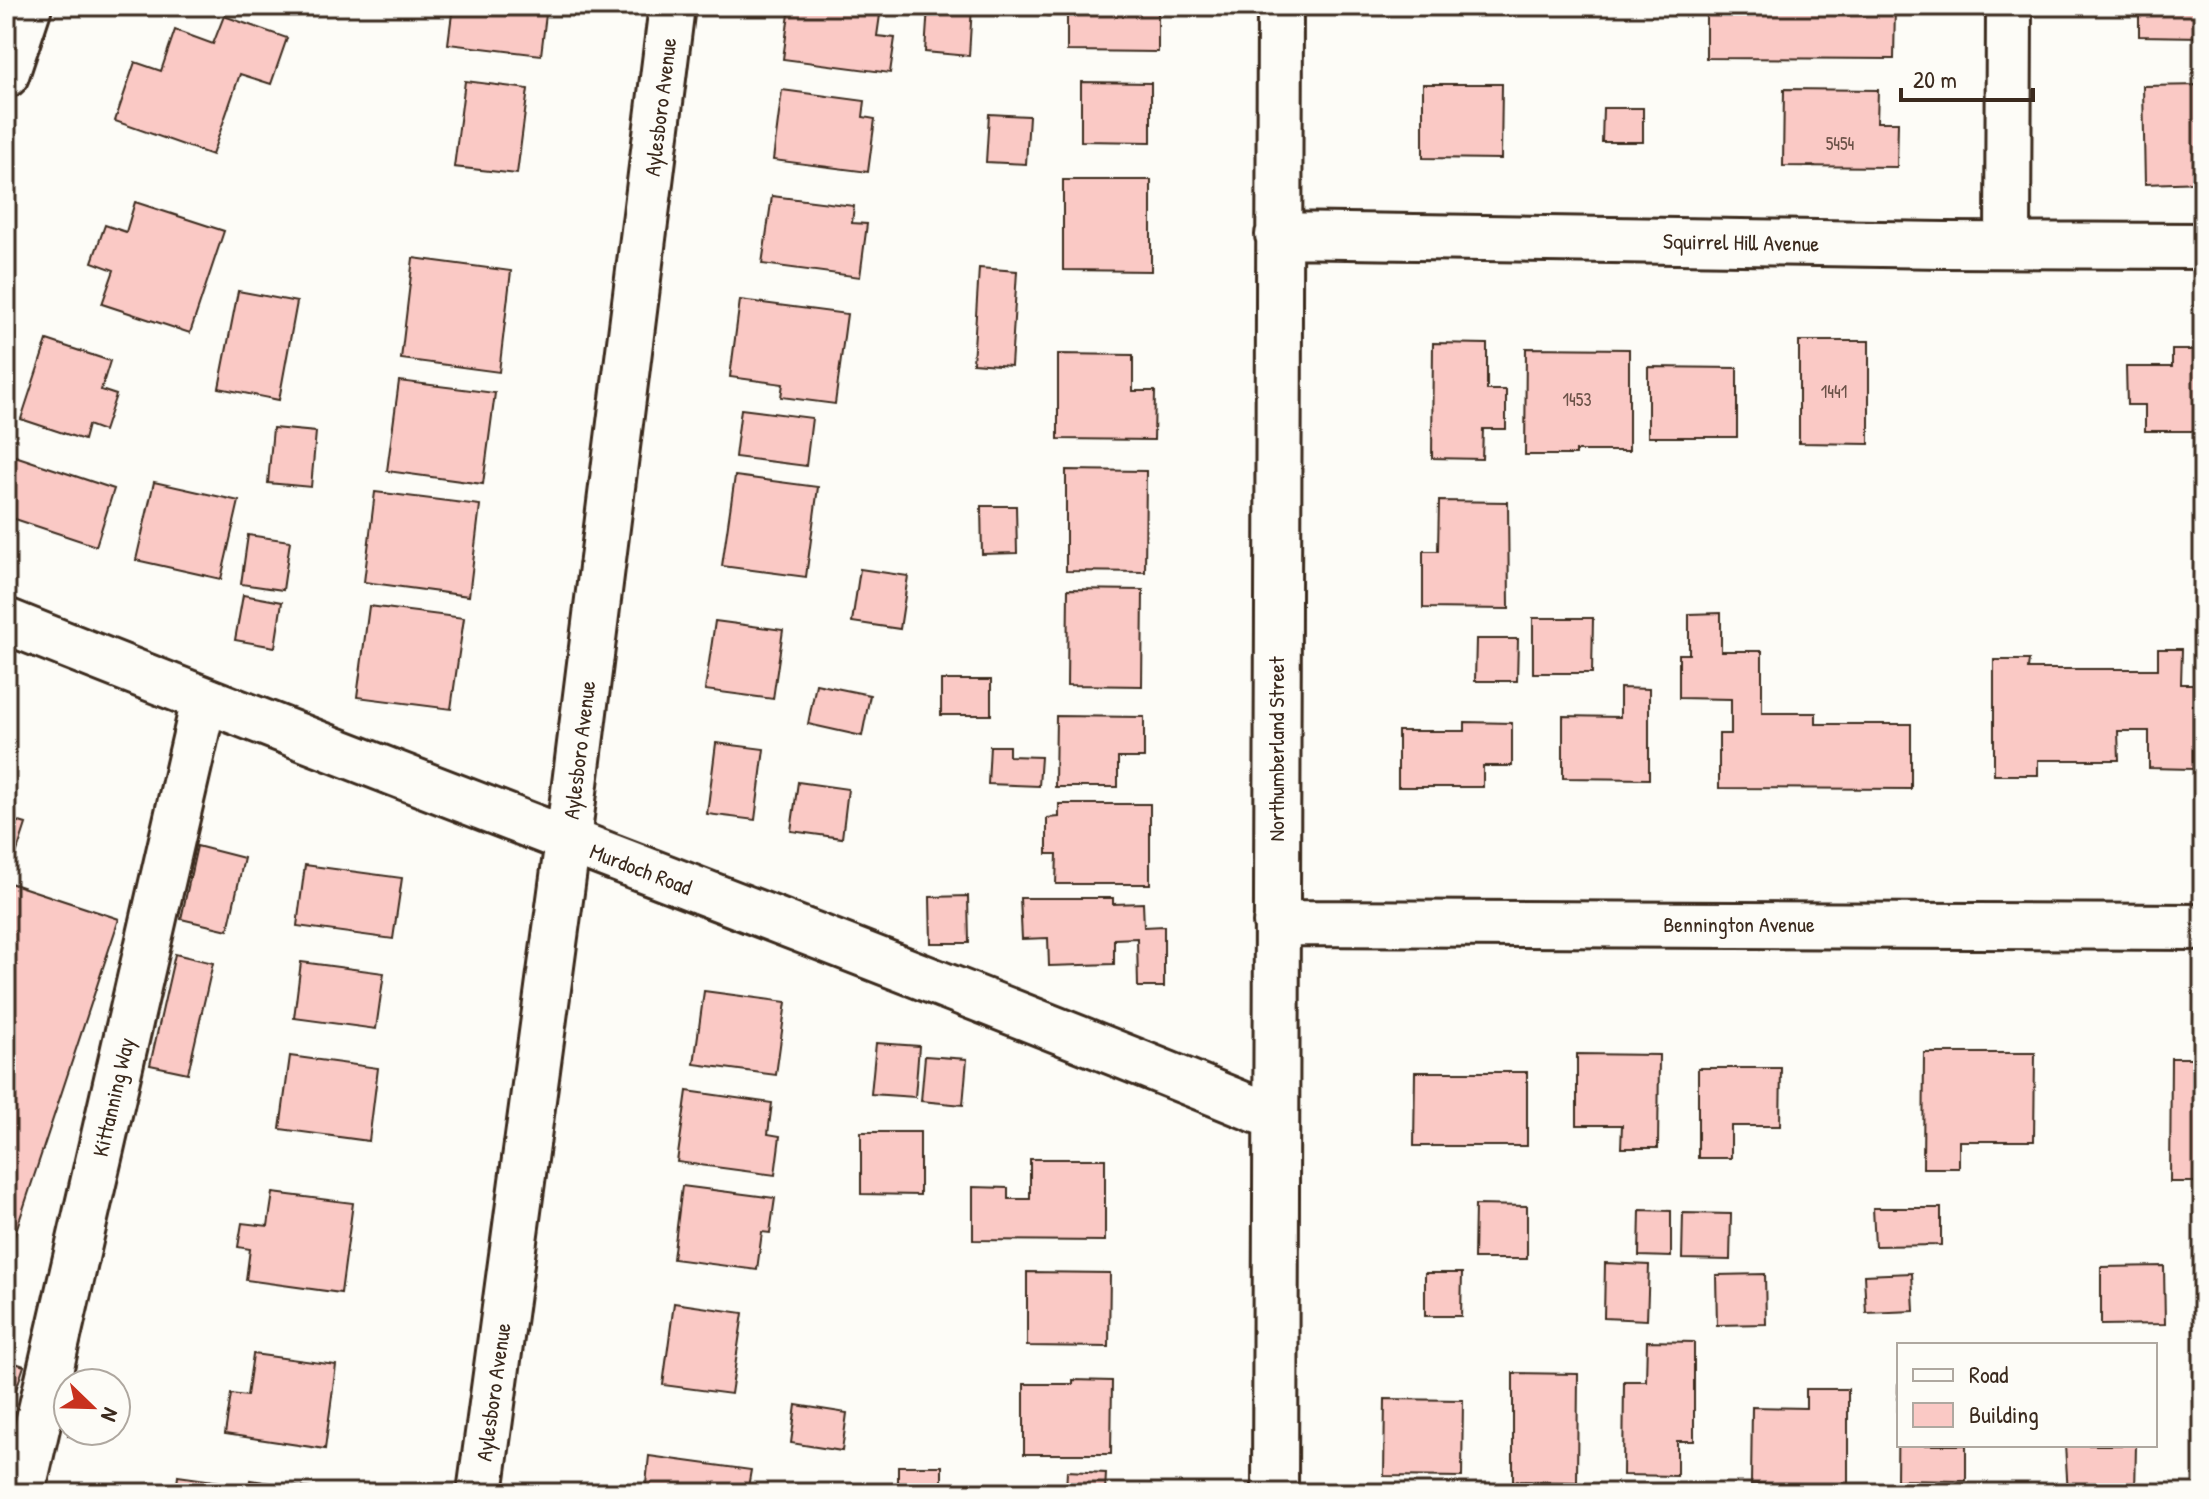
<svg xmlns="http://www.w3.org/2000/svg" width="2209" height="1499" font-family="'Patrick Hand',sans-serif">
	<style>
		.building { fill: #fac9c5; stroke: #3b2a1e; stroke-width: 2 }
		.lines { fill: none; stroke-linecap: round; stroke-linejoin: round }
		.minor-casing { stroke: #3b2a1e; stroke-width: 50 }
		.major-casing { stroke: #3b2a1e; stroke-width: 50 }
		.minor { stroke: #fdfcf7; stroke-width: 44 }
		.major { stroke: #fdfcf7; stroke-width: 44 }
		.labels { text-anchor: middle; stroke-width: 8; stroke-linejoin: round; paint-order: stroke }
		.number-label { font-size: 18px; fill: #6b5248 }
		.street-label { font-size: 22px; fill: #3b2a1e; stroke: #fdfcf7 }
	</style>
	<rect width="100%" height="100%" fill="#fdfcf7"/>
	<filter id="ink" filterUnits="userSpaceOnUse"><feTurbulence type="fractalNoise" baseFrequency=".0125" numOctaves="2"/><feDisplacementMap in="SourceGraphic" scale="16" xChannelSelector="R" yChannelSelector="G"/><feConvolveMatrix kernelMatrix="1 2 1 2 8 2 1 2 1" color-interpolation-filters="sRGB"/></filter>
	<g filter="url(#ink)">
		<path class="building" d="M 453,6 L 547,6 L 541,55 L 448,44 Z
			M 790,6 L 881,8 L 877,36 L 895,38 L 890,73 L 783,59 Z
			M 928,6 L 972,6 L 969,56 L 925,52 Z
			M 1047,6 L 1158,6 L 1158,52 L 1067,51 L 1067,16 L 1047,16 Z
			M 1706,6 L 1895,6 L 1894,59 L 1706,58 Z
			M 2139,6 L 2203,6 L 2203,37 L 2139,36 Z
			M 224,16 L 287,38 L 271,84 L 240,74 L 212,155 L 115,121 L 135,62 L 161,71 L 175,30 L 213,44 Z
			M 465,81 L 528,89 L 517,174 L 454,167 Z
			M 1081,82 L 1151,83 L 1151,142 L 1081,141 Z
			M 1423,84 L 1502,84 L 1501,159 L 1423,158 Z
			M 2203,85 L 2203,182 L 2145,184 L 2143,86 Z
			M 1784,89 L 1878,90 L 1877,122 L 1898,122 L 1897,167 L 1783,166 Z
			M 782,90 L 865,101 L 863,117 L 875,119 L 868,172 L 773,160 Z
			M 1603,108 L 1643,108 L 1643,142 L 1602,142 Z
			M 989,114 L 1029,116 L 1026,164 L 986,162 Z
			M 1063,180 L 1151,180 L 1151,271 L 1063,270 Z
			M 772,196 L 854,206 L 852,223 L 867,224 L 860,277 L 762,264 Z
			M 135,202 L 224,231 L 190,333 L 102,304 L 114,270 L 92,262 L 105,225 L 126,232 Z
			M 413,258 L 511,271 L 499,372 L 401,359 Z
			M 979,268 L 1017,271 L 1011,366 L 973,363 Z
			M 238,291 L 297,302 L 279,400 L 219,388 Z
			M 740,300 L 847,314 L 835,404 L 781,397 L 783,384 L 730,377 Z
			M 47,340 L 110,361 L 101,390 L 116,395 L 104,431 L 88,425 L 84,440 L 21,419 Z
			M 1799,341 L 1869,341 L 1869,444 L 1799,443 Z
			M 1433,343 L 1487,344 L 1487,390 L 1506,390 L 1506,429 L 1483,429 L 1482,459 L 1432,458 Z
			M 1526,348 L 1629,349 L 1629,451 L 1576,451 L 1576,455 L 1525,455 Z
			M 2172,350 L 2203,350 L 2203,431 L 2145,431 L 2145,405 L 2127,405 L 2126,367 L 2172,367 Z
			M 1058,354 L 1133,355 L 1133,391 L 1155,391 L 1154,440 L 1058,439 Z
			M 1648,367 L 1737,368 L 1737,437 L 1648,437 Z
			M 399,381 L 495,393 L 483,484 L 387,471 Z
			M 741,409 L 812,418 L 806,466 L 735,457 Z
			M 273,428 L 316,432 L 311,487 L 268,483 Z
			M 6,453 L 114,489 L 96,546 L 6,516 Z
			M 1066,470 L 1146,471 L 1145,572 L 1066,571 Z
			M 735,476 L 818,487 L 806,577 L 722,566 Z
			M 154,482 L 239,501 L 221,579 L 136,560 Z
			M 375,492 L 480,505 L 469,596 L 364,582 Z
			M 1439,501 L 1508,502 L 1509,609 L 1423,608 L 1423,551 L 1438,551 Z
			M 981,506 L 1016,506 L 1017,553 L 982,554 Z
			M 248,535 L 290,541 L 283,590 L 241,584 Z
			M 860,569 L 908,576 L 900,629 L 852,622 Z
			M 1068,589 L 1143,590 L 1142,686 L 1067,685 Z
			M 243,595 L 282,602 L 275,647 L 235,640 Z
			M 369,606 L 464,618 L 451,709 L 357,697 Z
			M 1721,613 L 1721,651 L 1762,651 L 1762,713 L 1816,713 L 1816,724 L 1911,724 L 1911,789 L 1719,788 L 1719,734 L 1731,734 L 1731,699 L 1679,698 L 1679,654 L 1689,654 L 1689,614 Z
			M 1533,618 L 1593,618 L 1592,673 L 1533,673 Z
			M 715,621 L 783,630 L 773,699 L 705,690 Z
			M 1476,639 L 1518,639 L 1517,681 L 1475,681 Z
			M 2158,649 L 2182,649 L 2181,684 L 2193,684 L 2193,769 L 2149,768 L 2149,731 L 2118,731 L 2119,760 L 2038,760 L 2038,775 L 1994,775 L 1994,660 L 2029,660 L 2028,669 L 2158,669 Z
			M 941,680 L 991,680 L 991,715 L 941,715 Z
			M 816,684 L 870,695 L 862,736 L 808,724 Z
			M 1620,688 L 1649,689 L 1649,779 L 1563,778 L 1563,716 L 1620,717 Z
			M 1056,716 L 1144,717 L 1144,758 L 1118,758 L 1118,787 L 1055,787 Z
			M 1465,722 L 1512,723 L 1512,766 L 1483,766 L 1483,787 L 1398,787 L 1398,731 L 1465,731 Z
			M 716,743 L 764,749 L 755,820 L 707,814 Z
			M 990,746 L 1009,746 L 1009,756 L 1041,757 L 1039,786 L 988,784 Z
			M 798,782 L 848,789 L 842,838 L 791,831 Z
			M 1059,804 L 1150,804 L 1150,884 L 1056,884 L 1057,854 L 1047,854 L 1047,818 L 1059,817 Z
			M 6,818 L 26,824 L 7,882 L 119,919 L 6,1261 Z
			M 197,846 L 244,858 L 228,930 L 181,919 Z
			M 305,865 L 402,878 L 393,939 L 297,926 Z
			M 968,896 L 969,943 L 931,943 L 930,897 Z
			M 1020,898 L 1113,898 L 1113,904 L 1143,903 L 1144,927 L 1164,926 L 1164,987 L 1138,987 L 1137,938 L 1114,939 L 1114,964 L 1049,966 L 1048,938 L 1022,939 Z
			M 175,954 L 213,963 L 188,1073 L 150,1065 Z
			M 301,962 L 384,973 L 376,1029 L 294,1018 Z
			M 704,991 L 786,1002 L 776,1075 L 694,1064 Z
			M 876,1043 L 919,1046 L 915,1097 L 871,1094 Z
			M 1924,1053 L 2035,1053 L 2034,1141 L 1959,1141 L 1959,1168 L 1923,1168 Z
			M 1577,1054 L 1659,1055 L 1658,1148 L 1621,1148 L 1622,1125 L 1577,1125 Z
			M 290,1056 L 378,1068 L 369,1141 L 280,1129 Z
			M 925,1056 L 967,1059 L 963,1105 L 921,1101 Z
			M 2171,1058 L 2203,1058 L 2203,1182 L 2170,1182 Z
			M 1698,1068 L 1781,1068 L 1780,1126 L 1731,1126 L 1731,1158 L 1698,1158 Z
			M 1415,1072 L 1527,1072 L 1527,1146 L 1414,1146 Z
			M 687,1091 L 772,1103 L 768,1134 L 780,1136 L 775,1175 L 677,1162 Z
			M 861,1132 L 920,1132 L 920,1195 L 861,1194 Z
			M 1030,1159 L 1105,1159 L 1105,1241 L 973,1240 L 973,1187 L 1008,1188 L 1008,1199 L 1030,1199 Z
			M 682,1186 L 775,1198 L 770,1233 L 762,1232 L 757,1270 L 673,1259 Z
			M 273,1193 L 353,1203 L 341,1293 L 246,1280 L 250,1249 L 238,1247 L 242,1223 L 268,1226 Z
			M 1475,1205 L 1527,1206 L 1527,1259 L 1474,1259 Z
			M 1873,1208 L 1941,1208 L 1941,1245 L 1875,1246 Z
			M 1640,1210 L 1671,1211 L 1671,1257 L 1639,1256 Z
			M 1683,1213 L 1731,1214 L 1730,1260 L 1682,1259 Z
			M 1605,1263 L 1649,1265 L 1647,1320 L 1604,1318 Z
			M 2164,1266 L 2165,1324 L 2101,1325 L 2101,1267 Z
			M 1027,1272 L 1110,1273 L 1109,1347 L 1027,1346 Z
			M 1425,1273 L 1462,1273 L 1461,1316 L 1425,1316 Z
			M 1912,1273 L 1914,1311 L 1866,1313 L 1864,1275 Z
			M 1765,1274 L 1766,1324 L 1717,1325 L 1716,1275 Z
			M 674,1303 L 743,1313 L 731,1394 L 663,1385 Z
			M 1647,1341 L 1694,1342 L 1694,1441 L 1677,1441 L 1677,1476 L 1623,1475 L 1624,1381 L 1646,1381 Z
			M 253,1354 L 336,1365 L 325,1449 L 225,1434 L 231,1394 L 247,1396 Z
			M 6,1360 L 24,1366 L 6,1419 Z
			M 1513,1373 L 1578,1374 L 1577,1482 L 1513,1481 Z
			M 1073,1380 L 1112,1381 L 1111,1454 L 1024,1454 L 1024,1384 L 1073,1384 Z
			M 1898,1383 L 1899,1445 L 1966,1445 L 1966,1481 L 1897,1480 Z
			M 1806,1389 L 1848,1389 L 1848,1484 L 1751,1484 L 1752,1407 L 1806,1408 Z
			M 1385,1399 L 1463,1400 L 1462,1477 L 1384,1476 Z
			M 796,1405 L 847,1413 L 842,1451 L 791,1443 Z
			M 69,1431 L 112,1431 L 110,1441 L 68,1436 Z
			M 2065,1445 L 2136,1445 L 2135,1493 L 2068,1493 Z
			M 649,1456 L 751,1470 L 747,1493 L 645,1493 Z
			M 898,1466 L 942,1466 L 942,1493 L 898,1493 Z
			M 1067,1471 L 1106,1473 L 1105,1493 L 942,1493 L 942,1490 L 1066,1491 Z
			M 178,1476 L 249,1486 L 250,1480 L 319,1490 L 318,1493 L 176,1493 Z"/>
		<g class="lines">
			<g class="minor-casing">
				<path id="minor" d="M 1278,235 L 1945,245 L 2203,246
					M 2008,245 L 2009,6
					M 6,621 C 428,790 856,946 1276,1118
					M 1276,923 L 2203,927
					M 22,1493 L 204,700
					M 480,1493 L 568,840 L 672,6
					M 1275,1493 L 1280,6"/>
			</g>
			<g class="major-casing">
				<path id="major" d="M 6,75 L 29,6"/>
			</g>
			<use href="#minor" class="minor"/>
			<use href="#major" class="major"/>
		</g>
	</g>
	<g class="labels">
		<g class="number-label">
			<text x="1840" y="150">5454</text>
			<text x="1834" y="398">1441</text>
			<text x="1577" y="406">1453</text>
		</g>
		<g class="street-label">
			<text transform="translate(660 107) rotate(-83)" y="8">Aylesboro Avenue</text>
			<text transform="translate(1741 242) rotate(1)" y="8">Squirrel Hill Avenue</text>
			<text transform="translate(1276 749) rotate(-90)" y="8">Northumberland Street</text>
			<text transform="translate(579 750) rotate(-83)" y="8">Aylesboro Avenue</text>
			<text transform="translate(641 869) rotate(21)" y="8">Murdoch Road</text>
			<text x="1739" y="932">Bennington Avenue</text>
			<text transform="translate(113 1097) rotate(-77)" y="8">Kittanning Way</text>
			<text transform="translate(493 1392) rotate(-82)" y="8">Aylesboro Avenue</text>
		</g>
	</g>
	<rect width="2209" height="1499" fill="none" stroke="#fdfcf7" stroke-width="32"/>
	<rect x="16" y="16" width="2177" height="1467" fill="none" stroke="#3b2a1e" stroke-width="3" filter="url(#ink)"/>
	<rect x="1897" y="1343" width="260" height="104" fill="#fdfcf7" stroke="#afa8a0" stroke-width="2"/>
	<rect x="1913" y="1369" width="40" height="12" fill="#fdfcf7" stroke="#afa8a0" stroke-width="2"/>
	<text x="1969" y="1383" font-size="24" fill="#3b2a1e">Road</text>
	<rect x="1913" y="1403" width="40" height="24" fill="#fac9c5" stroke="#afa8a0" stroke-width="2"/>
	<text x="1969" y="1423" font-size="24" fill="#3b2a1e">Building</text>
	<g transform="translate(92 1407) rotate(113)"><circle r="38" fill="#fdfcf7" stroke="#afa8a0" stroke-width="2"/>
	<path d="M0-6L14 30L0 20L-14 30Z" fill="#c8321e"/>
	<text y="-12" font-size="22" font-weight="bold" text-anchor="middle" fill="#3b2a1e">N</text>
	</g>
	<path d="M1901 88v12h132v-12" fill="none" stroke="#3b2a1e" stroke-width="4"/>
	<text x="1913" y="88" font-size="24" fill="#3b2a1e" stroke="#fdfcf7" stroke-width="6" paint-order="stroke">20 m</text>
</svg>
